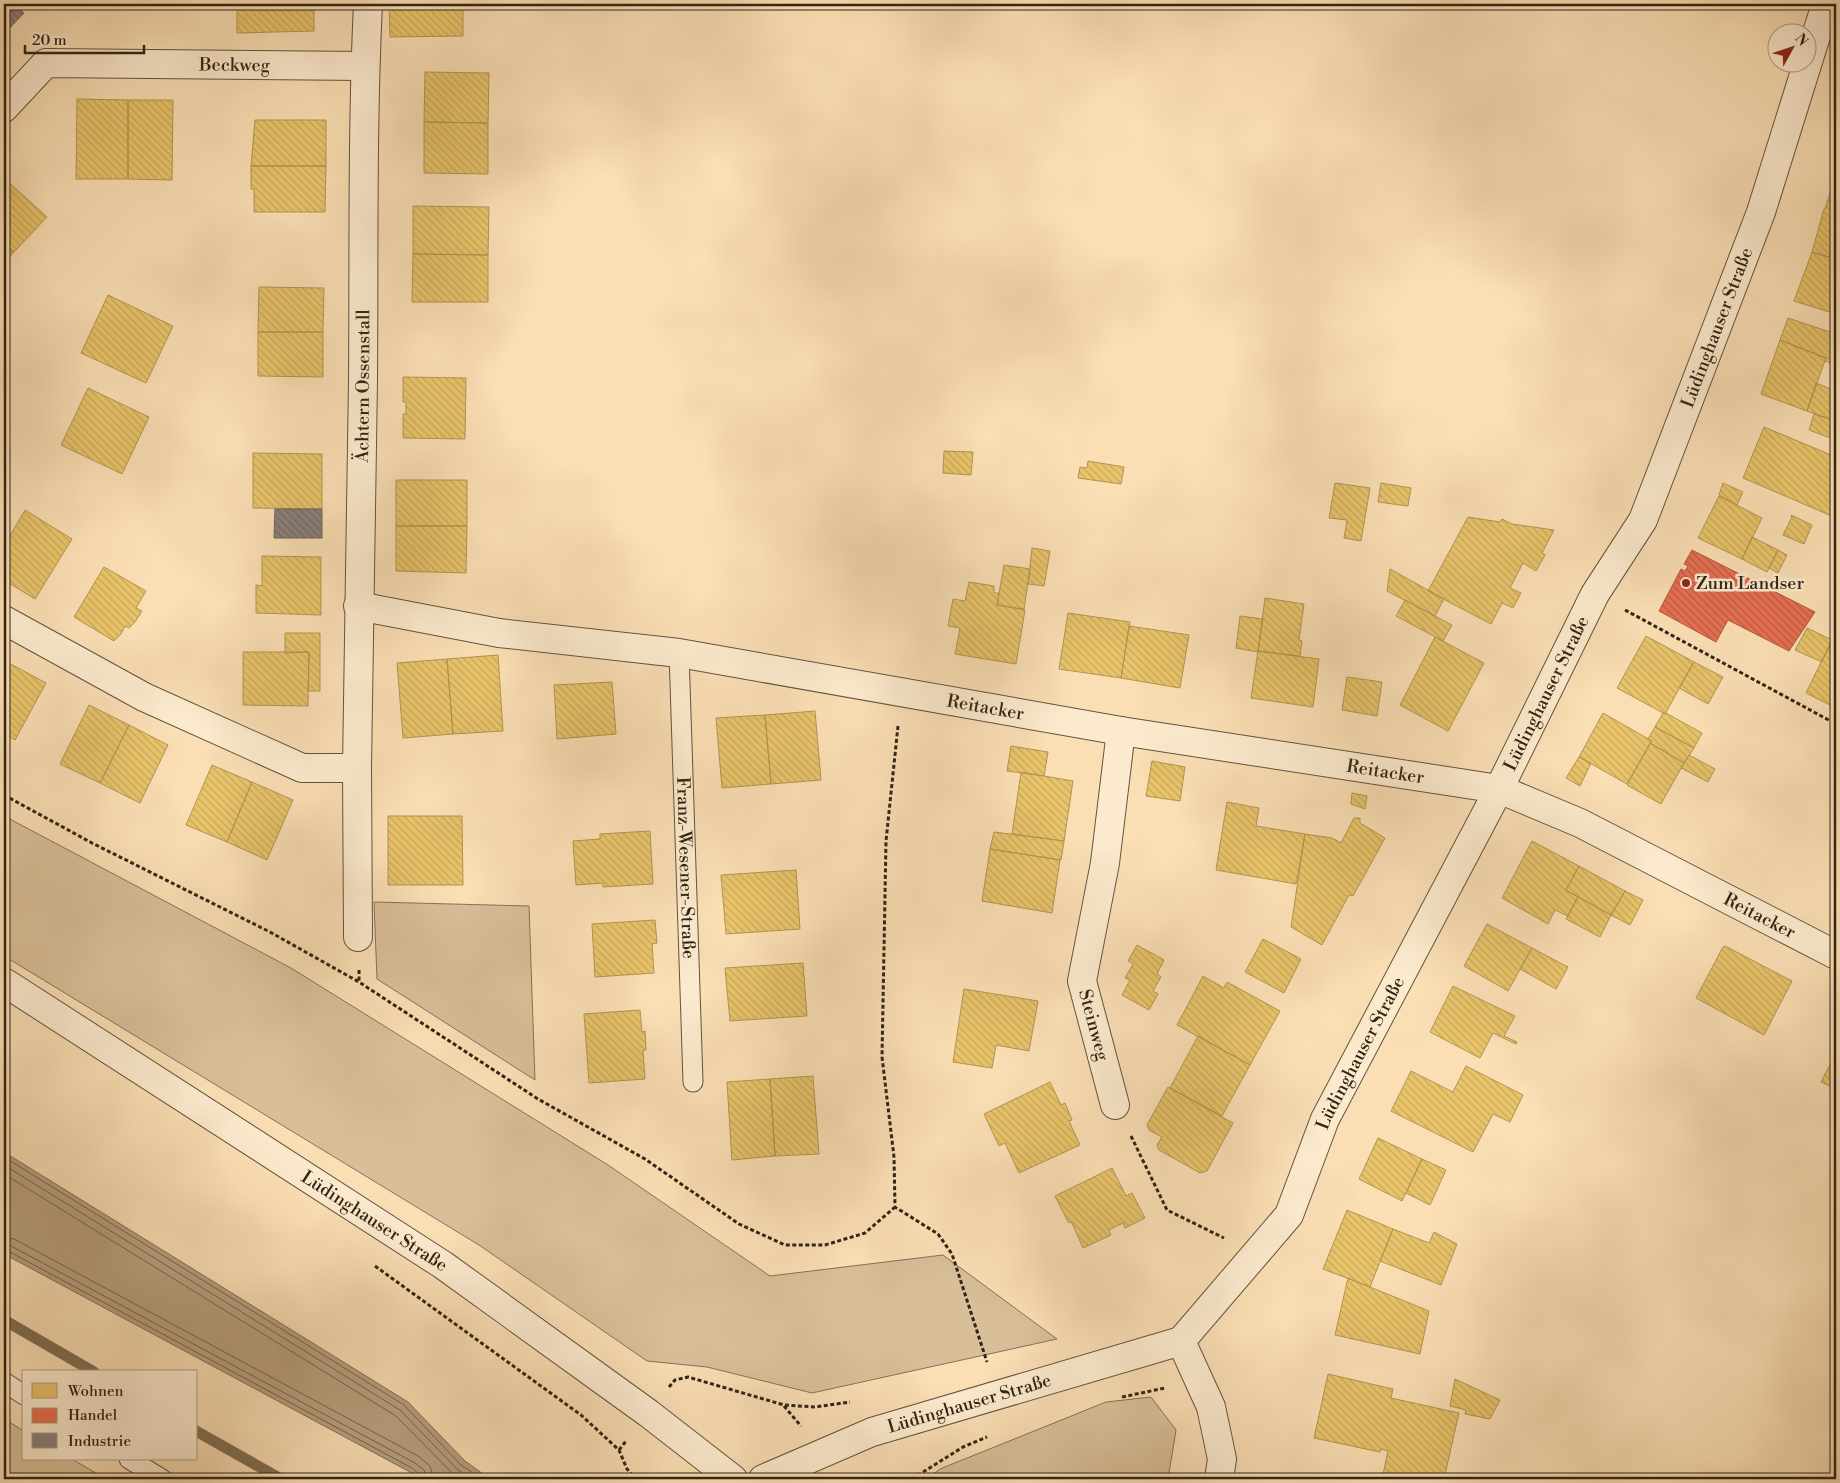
<svg xmlns="http://www.w3.org/2000/svg" width="1840" height="1483" font-family="'Libre Bodoni',serif">
	<style>
		.green { fill: #d8bf99; stroke: #847257 }
		.water { fill: #b69f7e; stroke: #816e54 }
		.homes { fill: url(#homes-back-hatch); stroke: #b29450 }
		.shops { fill: url(#shops-back-hatch); stroke: #b0593f }
		.industry { fill: url(#industry-back-hatch); stroke: #6f655d }
		.lines { fill: none; stroke-linecap: round; stroke-linejoin: round }
		.shore { stroke: #74624a; stroke-width: 1 }
		.stream { stroke: #816e54; stroke-width: 11 }
		.service-casing { stroke: #63533d; stroke-width: 21 }
		.minor-casing { stroke: #63533d; stroke-width: 30 }
		.tertiary-casing { stroke: #63533d; stroke-width: 30 }
		.path { stroke: #312515; stroke-width: 3; stroke-dasharray: 4 2.5; stroke-linecap: butt }
		.service { stroke: #fceace; stroke-width: 19 }
		.minor { stroke: #fceace; stroke-width: 28 }
		.tertiary { stroke: #fceace; stroke-width: 28 }
		.poi-dot { fill: #8f2418; stroke: #fceace; stroke-width: 2 }
		.labels { text-anchor: middle; stroke-width: 5; stroke-linejoin: round; paint-order: stroke }
		.street-label { font-size: 18px; fill: #312515; stroke: #fceace }
		.poi-label { font-size: 18px; fill: #312515; stroke: #fceace; text-anchor: start }
	</style>
	<defs>
		<pattern id="homes-back-hatch" width="6" height="6" patternUnits="userSpaceOnUse" patternTransform="scale(1.25)"><rect width="6" height="6" fill="#e9c46a"/><path d="M-1 5l2 2M0 0l6 6M5-1l2 2" fill="none" stroke="#c8a85b"/></pattern>
		<pattern id="shops-back-hatch" width="6" height="6" patternUnits="userSpaceOnUse" patternTransform="scale(1.25)"><rect width="6" height="6" fill="#e76f51"/><path d="M-1 5l2 2M0 0l6 6M5-1l2 2" fill="none" stroke="#bc5b42"/></pattern>
		<pattern id="industry-back-hatch" width="6" height="6" patternUnits="userSpaceOnUse" patternTransform="scale(1.25)"><rect width="6" height="6" fill="#8a817c"/><path d="M-1 5l2 2M0 0l6 6M5-1l2 2" fill="none" stroke="#716964"/></pattern>
	</defs>
	<rect width="100%" height="100%" fill="#fadeb4"/>
	<filter id="stains"><feTurbulence type="fractalNoise" baseFrequency=".004" numOctaves="4"/><feColorMatrix values="0 0 0 0 .2 0 0 0 0 .09 0 0 0 0 .02 0 0 0 .5 -.17"/></filter>
	<radialGradient id="worn" r=".72"><stop offset=".6" stop-color="#630" stop-opacity="0"/><stop offset="1" stop-color="#630" stop-opacity=".3"/></radialGradient>
	<path class="green" d="M 4,816 L 291,968 L 608,1165 L 770,1276 L 943,1255 L 1057,1339 L 812,1393 L 707,1367 L 647,1361 L 479,1245 L 4,956 Z
		M 374,902 L 529,906 L 535,1080 L 377,979 Z
		M 1151,1397 L 1176,1430 L 1168,1479 L 927,1479 L 940,1469 L 1106,1402 Z
		M 4,1419 L 24,1431 L 24,1459 L 72,1459 L 106,1479 L 4,1479 Z"/>
	<path class="water" d="M 4,1152 L 408,1402 L 465,1461 L 490,1479 L 418,1479 L 410,1472 L 4,1254 Z"/>
	<path class="homes" d="M 237,4 L 314,4 L 314,31 L 237,33 Z
		M 389,4 L 463,4 L 463,36 L 390,37 Z
		M 425,72 L 489,73 L 488,123 L 424,122 Z
		M 77,99 L 128,100 L 128,179 L 76,179 Z
		M 128,100 L 173,100 L 172,180 L 128,179 Z
		M 255,120 L 326,120 L 326,166 L 251,166 Z
		M 424,122 L 488,123 L 488,174 L 424,173 Z
		M 251,166 L 326,166 L 325,212 L 254,212 L 254,189 L 251,189 Z
		M 4,178 L 47,217 L 14,252 L 4,243 Z
		M 1831,190 L 1836,191 L 1836,259 L 1812,252 L 1824,209 L 1825,209 Z
		M 413,206 L 489,207 L 488,255 L 413,254 Z
		M 4,243 L 14,252 L 4,264 Z
		M 1812,252 L 1836,259 L 1836,314 L 1794,301 Z
		M 413,254 L 488,255 L 488,302 L 412,302 Z
		M 259,287 L 324,288 L 323,332 L 258,332 Z
		M 108,295 L 173,326 L 146,383 L 81,353 Z
		M 1788,318 L 1836,334 L 1836,365 L 1825,361 L 1826,358 L 1780,340 Z
		M 258,332 L 323,332 L 323,377 L 258,376 Z
		M 1780,340 L 1826,358 L 1807,411 L 1761,394 Z
		M 403,377 L 466,378 L 465,439 L 403,438 L 403,414 L 406,414 L 406,402 L 403,402 Z
		M 1816,383 L 1836,391 L 1836,421 L 1807,411 Z
		M 88,388 L 149,417 L 122,474 L 61,445 Z
		M 1814,414 L 1836,421 L 1836,440 L 1809,430 Z
		M 1764,427 L 1836,457 L 1836,511 L 1834,517 L 1743,478 Z
		M 944,451 L 973,452 L 971,475 L 943,473 Z
		M 253,453 L 322,454 L 322,509 L 253,508 Z
		M 1088,461 L 1124,467 L 1121,484 L 1078,478 L 1080,467 L 1087,468 Z
		M 396,480 L 467,480 L 467,526 L 396,526 Z
		M 1335,483 L 1370,488 L 1361,541 L 1344,538 L 1347,520 L 1329,518 Z
		M 1381,483 L 1411,488 L 1408,506 L 1378,502 Z
		M 1723,483 L 1743,492 L 1737,505 L 1719,495 Z
		M 1719,496 L 1762,518 L 1742,559 L 1698,538 Z
		M 25,510 L 72,539 L 35,599 L 4,580 L 4,546 Z
		M 1791,515 L 1812,525 L 1804,544 L 1783,535 L 1792,517 Z
		M 1468,517 L 1500,522 L 1502,519 L 1512,524 L 1554,530 L 1542,553 L 1545,555 L 1536,571 L 1523,563 L 1510,588 L 1521,593 L 1513,608 L 1502,603 L 1491,624 L 1428,591 Z
		M 396,526 L 467,526 L 466,573 L 396,571 Z
		M 1752,537 L 1778,550 L 1767,572 L 1742,559 Z
		M 1032,548 L 1050,551 L 1044,586 L 1028,584 Z
		M 1778,550 L 1787,555 L 1778,573 L 1769,568 Z
		M 262,556 L 321,557 L 321,615 L 256,613 L 256,585 L 262,586 Z
		M 1004,565 L 1030,569 L 1024,609 L 997,605 Z
		M 104,567 L 146,591 L 136,608 L 142,611 L 135,622 L 129,628 L 125,626 L 121,634 L 114,641 L 74,617 Z
		M 1390,569 L 1444,599 L 1435,616 L 1387,591 Z
		M 969,582 L 994,586 L 994,593 L 999,593 L 997,605 L 1025,610 L 1016,664 L 955,654 L 960,628 L 948,626 L 953,599 L 965,601 Z
		M 1265,598 L 1304,604 L 1299,640 L 1302,641 L 1300,656 L 1258,651 Z
		M 1405,600 L 1452,625 L 1443,641 L 1396,616 Z
		M 1068,613 L 1130,622 L 1121,678 L 1059,669 Z
		M 1240,616 L 1263,619 L 1258,652 L 1236,648 Z
		M 1129,626 L 1189,635 L 1180,688 L 1121,678 Z
		M 1807,628 L 1832,640 L 1822,662 L 1795,650 Z
		M 285,633 L 320,633 L 320,691 L 308,691 L 309,652 L 285,653 Z
		M 1646,636 L 1694,662 L 1665,714 L 1617,688 Z
		M 1435,637 L 1484,663 L 1448,731 L 1400,705 Z
		M 1832,640 L 1836,642 L 1836,708 L 1806,693 Z
		M 1258,651 L 1319,659 L 1313,707 L 1251,698 Z
		M 243,652 L 309,652 L 308,706 L 243,705 Z
		M 498,655 L 503,731 L 453,734 L 447,659 Z
		M 447,659 L 453,734 L 403,738 L 397,663 Z
		M 7,662 L 46,683 L 15,740 L 4,734 L 4,668 Z
		M 1694,662 L 1723,677 L 1708,704 L 1679,688 Z
		M 1347,677 L 1382,682 L 1377,716 L 1342,710 Z
		M 612,682 L 616,734 L 557,739 L 554,685 Z
		M 89,705 L 129,725 L 100,783 L 60,764 Z
		M 815,711 L 821,780 L 771,784 L 765,715 Z
		M 1603,713 L 1652,741 L 1627,784 L 1579,757 Z
		M 1663,713 L 1666,714 L 1666,713 L 1702,733 L 1694,748 L 1655,727 Z
		M 765,715 L 771,784 L 722,788 L 716,718 Z
		M 129,725 L 168,745 L 140,803 L 100,783 Z
		M 1655,727 L 1694,748 L 1684,763 L 1650,743 L 1652,741 L 1648,739 Z
		M 1650,743 L 1684,763 L 1661,804 L 1627,785 Z
		M 1011,746 L 1048,752 L 1044,776 L 1007,771 Z
		M 1689,755 L 1715,769 L 1708,782 L 1681,768 Z
		M 1579,757 L 1591,763 L 1580,786 L 1566,778 Z
		M 1152,761 L 1185,767 L 1180,801 L 1146,796 Z
		M 212,765 L 252,782 L 227,842 L 186,825 Z
		M 1021,772 L 1073,781 L 1064,841 L 1012,834 Z
		M 252,782 L 293,800 L 267,860 L 227,842 Z
		M 1352,793 L 1367,796 L 1365,809 L 1351,804 Z
		M 1227,802 L 1259,808 L 1256,826 L 1305,834 L 1296,884 L 1216,870 Z
		M 388,816 L 462,816 L 463,885 L 388,885 Z
		M 1354,818 L 1360,818 L 1360,823 L 1385,838 L 1353,896 L 1349,895 L 1322,945 L 1291,927 L 1305,834 L 1332,838 L 1341,843 Z
		M 650,831 L 653,884 L 603,887 L 603,883 L 576,885 L 573,841 L 600,839 L 600,834 Z
		M 994,832 L 1064,841 L 1061,860 L 990,849 Z
		M 1532,841 L 1579,866 L 1566,890 L 1578,897 L 1568,916 L 1555,910 L 1548,924 L 1502,898 Z
		M 990,849 L 1060,860 L 1052,913 L 982,901 Z
		M 1579,866 L 1625,891 L 1611,915 L 1566,890 Z
		M 796,870 L 800,929 L 726,934 L 721,875 Z
		M 1625,891 L 1643,900 L 1630,925 L 1611,915 Z
		M 1578,897 L 1611,915 L 1600,937 L 1566,919 Z
		M 655,920 L 657,943 L 652,944 L 654,973 L 595,977 L 592,924 Z
		M 1487,924 L 1532,948 L 1508,991 L 1464,966 Z
		M 1263,939 L 1301,959 L 1284,993 L 1245,972 Z
		M 1137,945 L 1164,960 L 1157,974 L 1161,977 L 1153,991 L 1158,994 L 1149,1010 L 1122,995 L 1130,980 L 1125,978 L 1133,964 L 1128,961 Z
		M 1725,946 L 1792,981 L 1764,1035 L 1696,998 L 1723,947 Z
		M 1532,948 L 1568,967 L 1556,989 L 1520,969 Z
		M 803,963 L 807,1016 L 730,1021 L 725,968 Z
		M 1203,976 L 1224,988 L 1227,982 L 1280,1011 L 1250,1065 L 1177,1025 Z
		M 1453,986 L 1515,1016 L 1504,1036 L 1517,1042 L 1516,1044 L 1493,1033 L 1480,1058 L 1430,1032 Z
		M 964,989 L 1038,1001 L 1029,1051 L 996,1045 L 992,1068 L 953,1062 Z
		M 640,1010 L 642,1032 L 645,1031 L 646,1050 L 643,1050 L 645,1079 L 589,1083 L 584,1014 Z
		M 1198,1036 L 1250,1065 L 1222,1116 L 1170,1088 Z
		M 1836,1053 L 1836,1089 L 1821,1082 Z
		M 1466,1066 L 1523,1095 L 1510,1122 L 1493,1114 L 1473,1152 L 1391,1111 L 1411,1071 L 1453,1092 Z
		M 813,1076 L 819,1154 L 775,1156 L 770,1079 Z
		M 770,1079 L 775,1156 L 732,1160 L 727,1082 Z
		M 1050,1082 L 1061,1105 L 1065,1103 L 1072,1120 L 1069,1121 L 1080,1145 L 1019,1173 L 1005,1143 L 999,1146 L 984,1114 Z
		M 1168,1087 L 1233,1123 L 1207,1171 L 1200,1173 L 1159,1150 L 1157,1145 L 1162,1137 L 1149,1130 L 1147,1125 Z
		M 1378,1138 L 1422,1159 L 1402,1201 L 1359,1179 Z
		M 1422,1159 L 1446,1170 L 1430,1205 L 1406,1193 Z
		M 1112,1168 L 1126,1196 L 1132,1193 L 1145,1218 L 1125,1228 L 1123,1223 L 1109,1230 L 1111,1235 L 1083,1248 L 1072,1223 L 1068,1222 L 1055,1196 Z
		M 1347,1210 L 1393,1229 L 1370,1287 L 1323,1269 Z
		M 1393,1229 L 1429,1243 L 1434,1232 L 1457,1244 L 1441,1285 L 1380,1261 Z
		M 1348,1278 L 1429,1311 L 1420,1354 L 1335,1335 Z
		M 1328,1374 L 1393,1389 L 1391,1398 L 1459,1413 L 1444,1479 L 1382,1479 L 1388,1451 L 1381,1449 L 1380,1452 L 1314,1438 Z
		M 1455,1379 L 1500,1400 L 1490,1419 L 1465,1414 L 1466,1410 L 1450,1406 Z"/>
	<path class="shops" d="M 1692,550 L 1815,612 L 1789,651 L 1728,620 L 1716,642 L 1659,611 L 1681,569 L 1685,571 L 1688,566 L 1684,564 Z"/>
	<path class="industry" d="M 4,4 L 14,4 L 24,13 L 4,34 Z
		M 275,509 L 322,509 L 322,538 L 274,538 Z"/>
	<g class="lines">
		<path class="shore" d="M 4,1157 L 404,1405 L 461,1465 L 482,1479
			M 4,1165 L 400,1410 L 457,1469 L 471,1479
			M 4,1174 L 396,1416 L 458,1479
			M 4,1237 L 14,1239 L 418,1456 L 430,1466 L 434,1479
			M 4,1244 L 11,1246 L 415,1463 L 424,1470 L 427,1479
			M 4,1250 L 8,1251 L 412,1468 L 419,1474 L 421,1479"/>
		<path class="stream" d="M 4,1320 L 94,1372
			M 196,1431 L 281,1479"/>
		<g class="service-casing">
			<g id="service">
				<path id="s1" d="M 679,653 L 693,1082"/>
				<path d="M 4,1382 L 24,1395"/>
				<path d="M 129,1459 L 162,1479"/>
			</g>
		</g>
		<g class="minor-casing">
			<g id="minor">
				<path id="s2" d="M 4,108 L 46,63 L 365,66"/>
				<path id="s3" d="M 358,606 L 499,633 L 679,653 L 1121,731 L 1499,789 L 1580,823 L 1836,955"/>
				<path id="s4" d="M 4,620 L 144,697 L 302,768 L 357,768 C 358,638 362,509 363,380 C 364,255 362,129 368,4"/>
				<path d="M 357,768 L 358,937"/>
				<path d="M 1115,1105 L 1082,981 L 1105,863 L 1121,731"/>
				<path id="s5" d="M 763,1479 L 872,1432 L 1181,1341"/>
				<path id="s6" d="M 1219,1479 L 1222,1459 L 1211,1407 L 1181,1341 L 1289,1215 L 1325,1119 L 1499,789 L 1595,594 L 1643,520 L 1761,212 L 1826,4"/>
			</g>
		</g>
		<g class="tertiary-casing">
			<g id="tertiary">
				<path id="s7" d="M 4,982 L 443,1265 L 648,1413 L 733,1479"/>
			</g>
		</g>
		<path class="path" d="M 1625,610 L 1836,724
			M 898,726 L 886,841 L 882,1057 L 894,1157 L 895,1207 L 938,1234 L 952,1254 L 987,1362
			M 4,795 L 92,843 L 270,932 L 359,982 L 538,1099 L 645,1159 L 739,1224 L 785,1245 L 825,1245 L 865,1233 L 895,1207
			M 359,970 L 359,982
			M 1131,1136 L 1167,1210 L 1224,1238
			M 375,1266 L 581,1415 L 619,1450 L 627,1469 L 636,1479
			M 669,1387 L 675,1380 L 688,1377 L 784,1405 L 815,1407 L 850,1402
			M 1122,1397 L 1165,1388
			M 784,1406 L 801,1426
			M 619,1450 L 626,1441
			M 912,1479 L 963,1447 L 987,1437"/>
		<use href="#service" class="service"/>
		<use href="#minor" class="minor"/>
		<use href="#tertiary" class="tertiary"/>
	</g>
	<circle class="poi-dot" cx="1686" cy="583" r="5"/>
	<g class="labels">
		<g class="street-label">
			<text dy="6" stroke="none"><textPath href="#s2" startOffset="250">Beckweg</textPath></text>
			<text dy="6" stroke="none"><textPath href="#s6" startOffset="1299">Lüdinghauser Straße</textPath></text>
			<text dy="6" stroke="none"><textPath href="#s4" startOffset="770">Ächtern Ossenstall</textPath></text>
			<text dy="6" stroke="none"><textPath href="#s6" startOffset="894">Lüdinghauser Straße</textPath></text>
			<text dy="6" stroke="none"><textPath href="#s3" startOffset="636">Reitacker</textPath></text>
			<text dy="6" stroke="none"><textPath href="#s3" startOffset="1041">Reitacker</textPath></text>
			<text dy="6" stroke="none"><textPath href="#s1" startOffset="215">Franz-Wesener-Straße</textPath></text>
			<text dy="6" stroke="none"><textPath href="#s3" startOffset="1446">Reitacker</textPath></text>
			<text transform="translate(1094 1025) rotate(75)" y="6">Steinweg</text>
			<text dy="6" stroke="none"><textPath href="#s6" startOffset="489">Lüdinghauser Straße</textPath></text>
			<text dy="6" stroke="none"><textPath href="#s7" startOffset="441">Lüdinghauser Straße</textPath></text>
			<text dy="6" stroke="none"><textPath href="#s5" startOffset="220">Lüdinghauser Straße</textPath></text>
		</g>
		<g class="poi-label">
			<text x="1696" y="589">Zum Landser</text>
		</g>
	</g>
	<rect width="1840" height="1483" fill="none" stroke="#fadeb4" stroke-width="20"/>
	<rect x="5" y="5" width="1830" height="1473" fill="none" stroke="#312515" stroke-width="2.5"/>
	<rect x="10" y="10" width="1820" height="1463" fill="none" stroke="#312515"/>
	<rect x="22" y="1370" width="175" height="90" fill="#fceace" stroke="#ab9b84"/>
	<rect x="32" y="1383" width="25" height="15" fill="#e9c46a" stroke="#ab9b84"/>
	<text x="68" y="1396" font-size="15" fill="#312515">Wohnen</text>
	<rect x="32" y="1408" width="25" height="15" fill="#e76f51" stroke="#ab9b84"/>
	<text x="68" y="1420" font-size="15" fill="#312515">Handel</text>
	<rect x="32" y="1433" width="25" height="15" fill="#8a817c" stroke="#ab9b84"/>
	<text x="68" y="1446" font-size="15" fill="#312515">Industrie</text>
	<g transform="translate(1792 48) rotate(50)"><circle r="24" fill="#fceace" stroke="#ab9b84"/>
	<path d="M0-4L9 19L0 12L-9 19Z" fill="#8f2418"/>
	<text y="-8" font-size="14" font-weight="bold" text-anchor="middle" fill="#312515">N</text>
	</g>
	<path d="M25 45v8h119v-8" fill="none" stroke="#312515" stroke-width="2.5"/>
	<text x="32" y="45" font-size="15" fill="#312515" stroke="#fceace" stroke-width="4" paint-order="stroke">20 m</text>
	<rect width="100%" height="100%" filter="url(#stains)"/>
	<rect width="100%" height="100%" fill="url(#worn)"/>
</svg>
